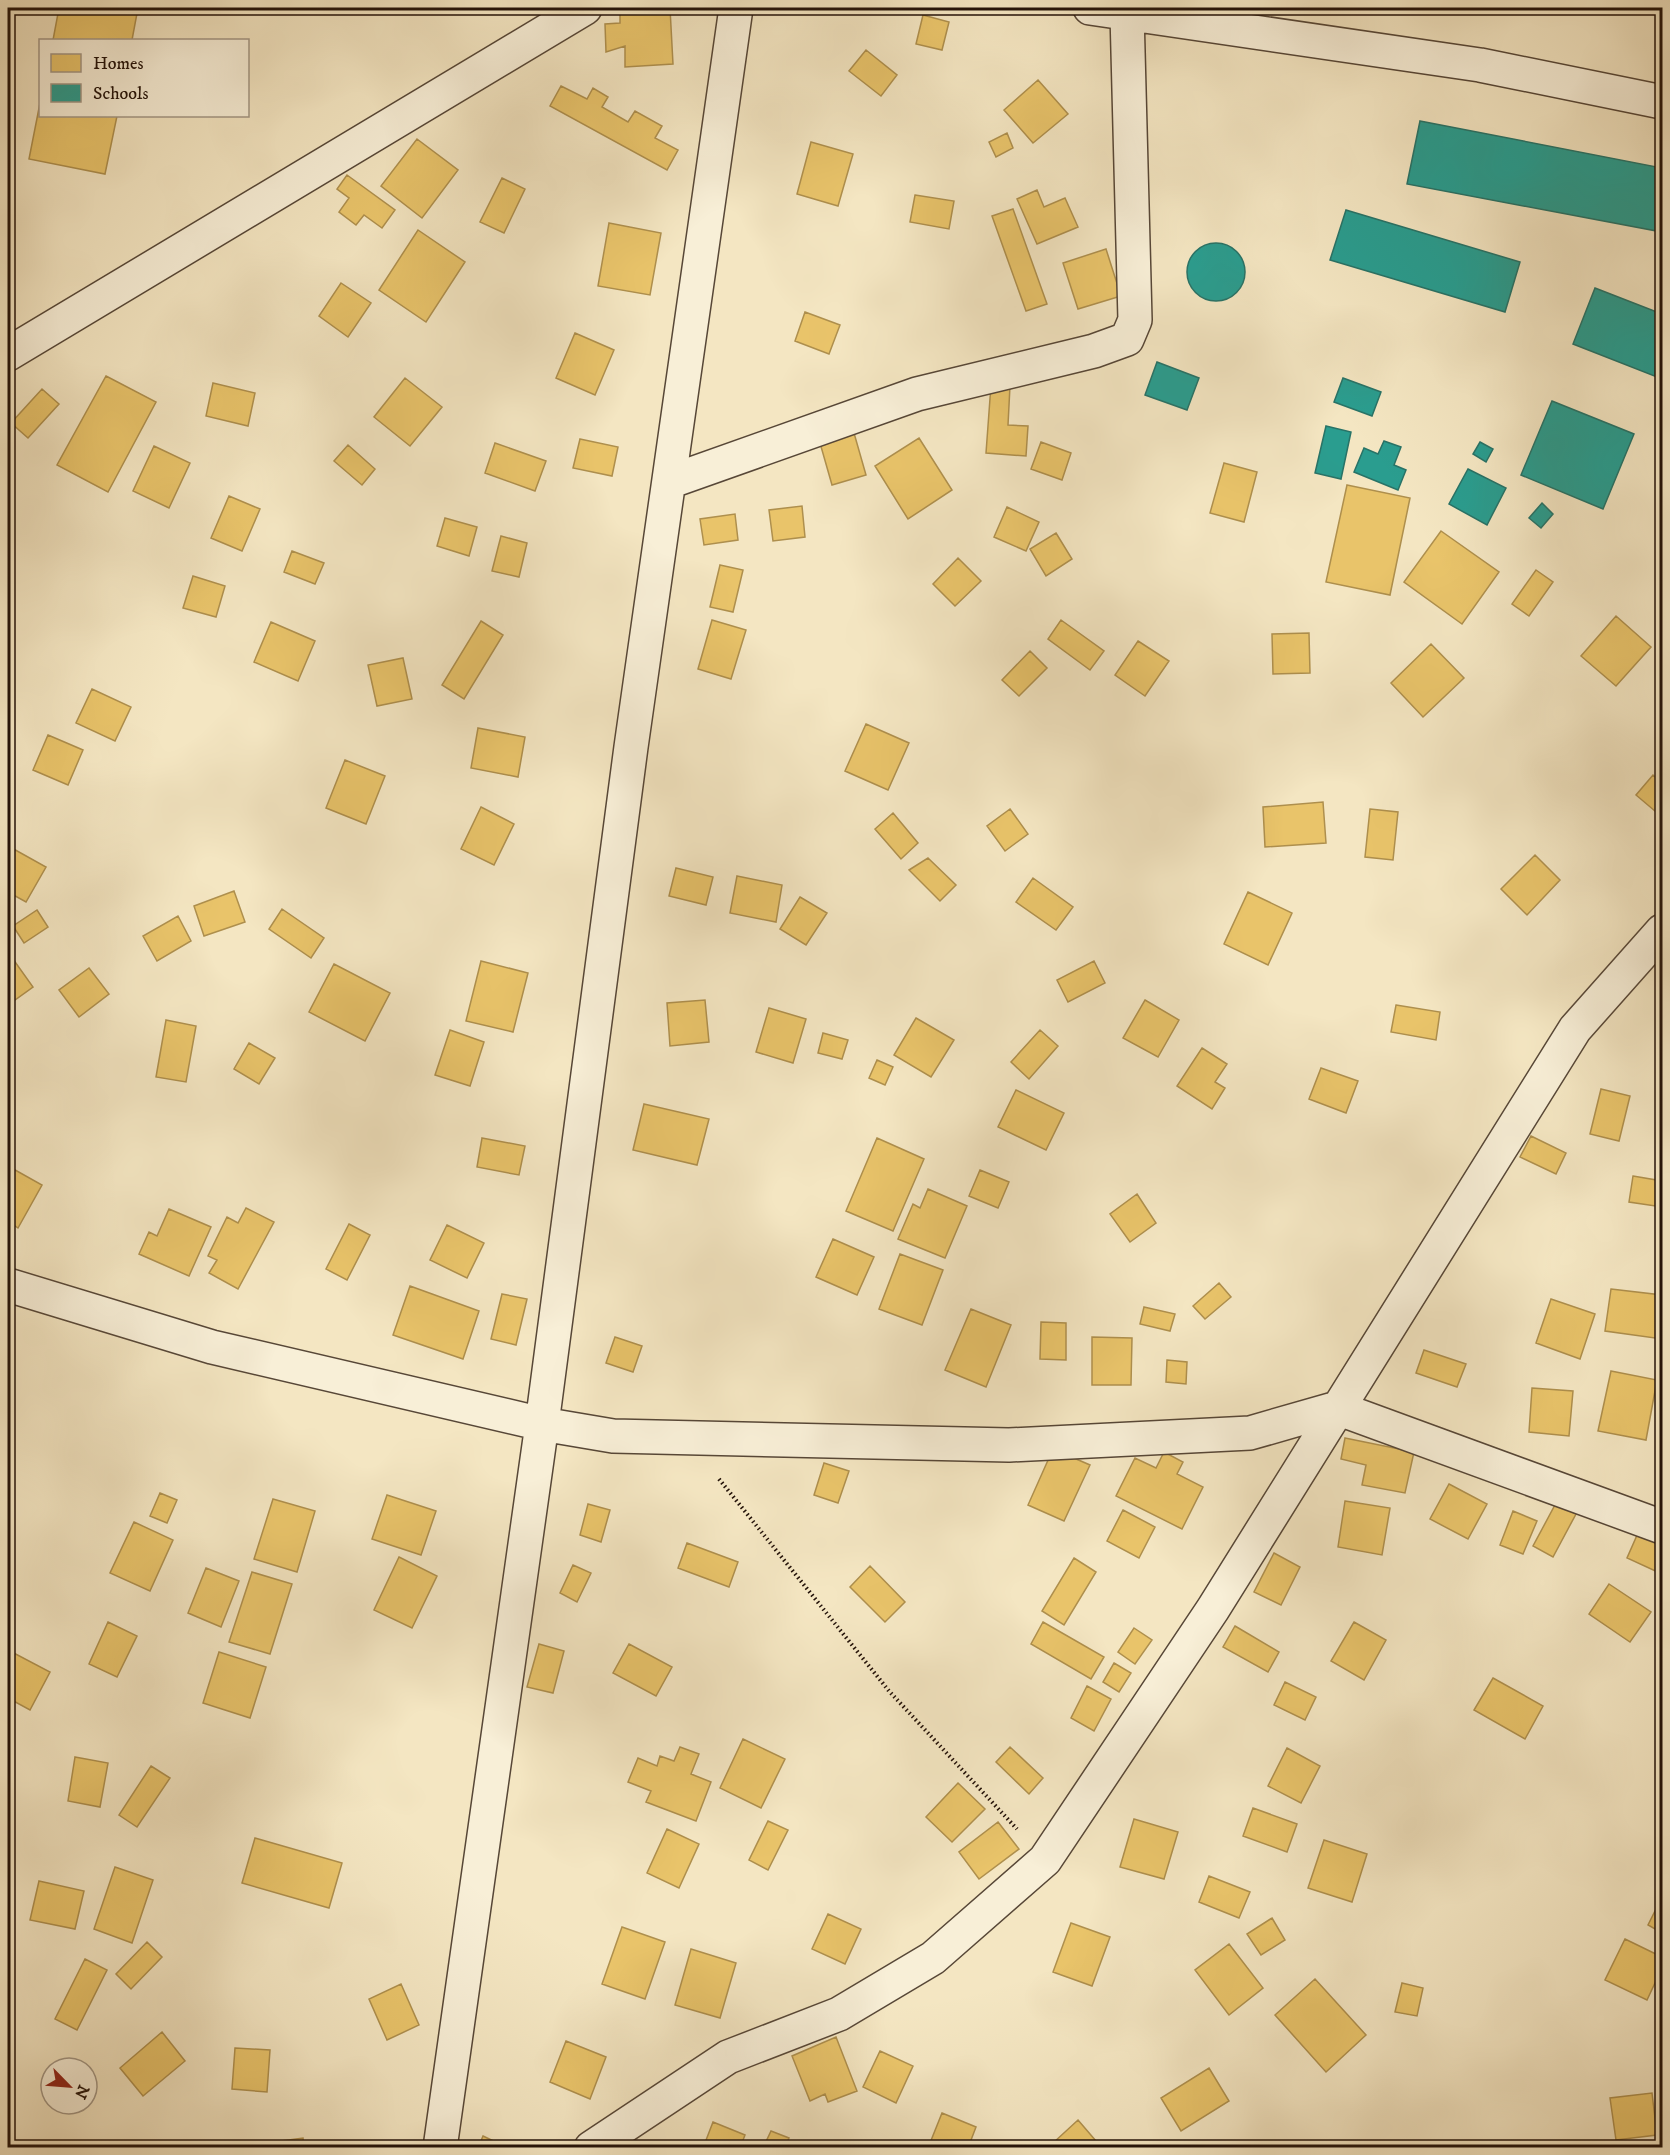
<svg xmlns="http://www.w3.org/2000/svg" width="1670" height="2155" font-family="'IM FELL DW Pica',serif">
	<style>
		.homes { fill: #e9c46a; stroke: #ae8f4d; stroke-width: 1.5 }
		.schools { fill: #2a9d8f; stroke: #287367; stroke-width: 1.5 }
		.lines { fill: none; stroke-linecap: round; stroke-linejoin: round }
		.street-casing { stroke: #574737; stroke-width: 36 }
		.path { stroke: #231209; stroke-width: 4; stroke-dasharray: 1.5 3; stroke-linecap: butt }
		.street { stroke: #f8efd7; stroke-width: 33 }
	</style>
	<rect width="100%" height="100%" fill="#f4e6c2"/>
	<filter id="stains"><feTurbulence type="fractalNoise" baseFrequency=".00333" numOctaves="4"/><feColorMatrix values="0 0 0 0 .2 0 0 0 0 .09 0 0 0 0 .02 0 0 0 .5 -.17"/></filter>
	<radialGradient id="worn" r=".72"><stop offset=".6" stop-color="#630" stop-opacity="0"/><stop offset="1" stop-color="#630" stop-opacity=".3"/></radialGradient>
	<path class="homes" d="M 59,8 L 138,8 L 132,40 L 53,40 Z
		M 670,8 L 673,64 L 625,67 L 625,46 L 606,52 L 605,24 L 620,23 L 620,10 Z
		M 680,8 L 712,8 L 712,13 L 680,14 Z
		M 923,15 L 949,22 L 942,50 L 916,44 Z
		M 866,50 L 897,75 L 881,96 L 849,71 Z
		M 1038,80 L 1068,114 L 1033,143 L 1004,110 Z
		M 561,86 L 587,99 L 593,88 L 608,97 L 602,107 L 628,122 L 635,111 L 662,126 L 655,138 L 678,150 L 667,170 L 550,106 Z
		M 40,103 L 40,116 L 117,116 L 105,174 L 29,159 Z
		M 1007,133 L 1013,148 L 996,157 L 989,142 Z
		M 417,139 L 458,170 L 422,218 L 381,186 Z
		M 811,142 L 853,154 L 838,206 L 797,194 Z
		M 347,175 L 395,210 L 382,228 L 364,215 L 356,225 L 339,212 L 349,198 L 337,189 Z
		M 502,178 L 525,189 L 504,233 L 480,222 Z
		M 1037,190 L 1044,207 L 1065,198 L 1078,227 L 1037,244 L 1017,199 Z
		M 915,195 L 954,201 L 949,229 L 910,222 Z
		M 1013,209 L 1047,304 L 1026,311 L 992,216 Z
		M 609,223 L 661,233 L 650,295 L 598,286 Z
		M 418,230 L 465,262 L 426,322 L 379,290 Z
		M 1106,249 L 1121,296 L 1078,309 L 1063,263 Z
		M 341,283 L 371,303 L 348,337 L 319,316 Z
		M 805,312 L 840,325 L 829,354 L 795,341 Z
		M 575,333 L 614,350 L 595,395 L 556,378 Z
		M 106,376 L 156,402 L 108,492 L 57,465 Z
		M 405,378 L 442,407 L 410,446 L 374,417 Z
		M 213,383 L 255,393 L 248,426 L 206,416 Z
		M 991,385 L 1010,386 L 1008,425 L 1028,426 L 1026,456 L 986,453 Z
		M 42,389 L 59,404 L 28,438 L 11,423 Z
		M 852,426 L 866,475 L 832,485 L 818,436 Z
		M 919,438 L 952,490 L 908,519 L 875,466 Z
		M 580,439 L 618,447 L 612,476 L 573,468 Z
		M 1041,442 L 1071,453 L 1062,480 L 1031,469 Z
		M 495,443 L 546,461 L 535,491 L 485,473 Z
		M 348,445 L 375,469 L 362,485 L 334,461 Z
		M 154,446 L 190,463 L 169,508 L 133,491 Z
		M 1224,463 L 1257,472 L 1244,522 L 1210,513 Z
		M 1347,485 L 1410,498 L 1390,595 L 1326,582 Z
		M 229,496 L 260,509 L 242,551 L 211,538 Z
		M 802,506 L 805,537 L 773,541 L 769,510 Z
		M 1007,507 L 1039,522 L 1026,551 L 994,537 Z
		M 735,514 L 738,540 L 704,545 L 700,519 Z
		M 445,518 L 477,527 L 469,556 L 437,546 Z
		M 1441,531 L 1499,572 L 1462,624 L 1404,582 Z
		M 1056,533 L 1072,559 L 1046,576 L 1030,549 Z
		M 501,536 L 527,543 L 519,577 L 492,571 Z
		M 292,551 L 324,563 L 315,584 L 284,572 Z
		M 958,558 L 981,581 L 955,606 L 933,584 Z
		M 720,565 L 743,570 L 733,612 L 710,607 Z
		M 1536,570 L 1553,582 L 1529,616 L 1512,604 Z
		M 193,576 L 225,586 L 216,617 L 183,608 Z
		M 1616,616 L 1651,647 L 1616,686 L 1581,656 Z
		M 712,620 L 746,630 L 731,679 L 698,669 Z
		M 1061,620 L 1104,651 L 1090,670 L 1048,639 Z
		M 481,621 L 503,635 L 464,699 L 442,685 Z
		M 271,622 L 315,641 L 298,681 L 254,662 Z
		M 1309,633 L 1310,673 L 1273,674 L 1272,634 Z
		M 1138,641 L 1169,661 L 1145,696 L 1115,675 Z
		M 1431,644 L 1464,678 L 1423,717 L 1391,683 Z
		M 1030,651 L 1047,668 L 1019,696 L 1002,680 Z
		M 403,658 L 412,699 L 377,706 L 368,665 Z
		M 92,689 L 131,707 L 115,741 L 76,723 Z
		M 866,724 L 909,743 L 888,790 L 845,771 Z
		M 478,728 L 525,737 L 518,777 L 471,768 Z
		M 48,735 L 83,750 L 68,785 L 33,770 Z
		M 345,760 L 385,776 L 366,824 L 326,808 Z
		M 1653,775 L 1662,783 L 1662,817 L 1636,795 Z
		M 1323,802 L 1326,843 L 1265,847 L 1263,807 Z
		M 481,807 L 514,824 L 494,865 L 461,849 Z
		M 1010,809 L 1028,834 L 1005,851 L 987,826 Z
		M 1370,809 L 1398,812 L 1393,860 L 1365,857 Z
		M 893,813 L 918,843 L 901,859 L 875,829 Z
		M 10,847 L 46,867 L 26,902 L 8,892 L 8,851 Z
		M 1535,855 L 1560,880 L 1527,915 L 1501,889 Z
		M 928,858 L 956,885 L 940,901 L 909,870 Z
		M 676,868 L 713,877 L 706,905 L 669,896 Z
		M 737,876 L 782,885 L 776,922 L 730,913 Z
		M 1033,878 L 1073,907 L 1056,930 L 1016,902 Z
		M 234,891 L 245,922 L 204,936 L 194,906 Z
		M 1248,892 L 1292,913 L 1268,965 L 1224,944 Z
		M 800,897 L 827,913 L 806,945 L 780,929 Z
		M 282,909 L 324,938 L 311,958 L 269,929 Z
		M 37,910 L 48,927 L 24,943 L 13,926 Z
		M 178,916 L 191,941 L 157,961 L 143,936 Z
		M 8,952 L 33,987 L 8,1005 Z
		M 481,961 L 528,973 L 513,1032 L 466,1021 Z
		M 1094,961 L 1105,983 L 1068,1002 L 1057,980 Z
		M 334,964 L 390,993 L 365,1041 L 309,1012 Z
		M 89,968 L 109,994 L 79,1017 L 59,990 Z
		M 705,1000 L 709,1042 L 670,1046 L 667,1003 Z
		M 1145,1000 L 1179,1020 L 1158,1057 L 1123,1038 Z
		M 1396,1005 L 1440,1012 L 1436,1040 L 1391,1032 Z
		M 769,1008 L 806,1019 L 793,1063 L 756,1052 Z
		M 916,1018 L 954,1040 L 931,1077 L 894,1055 Z
		M 166,1020 L 196,1026 L 186,1082 L 156,1077 Z
		M 450,1030 L 484,1042 L 470,1086 L 435,1075 Z
		M 1040,1030 L 1058,1046 L 1029,1079 L 1011,1062 Z
		M 823,1033 L 848,1040 L 842,1059 L 818,1053 Z
		M 249,1043 L 275,1058 L 259,1084 L 234,1069 Z
		M 1202,1048 L 1227,1064 L 1215,1082 L 1225,1088 L 1212,1109 L 1177,1086 Z
		M 877,1060 L 893,1067 L 885,1085 L 869,1078 Z
		M 1321,1068 L 1358,1081 L 1346,1113 L 1309,1099 Z
		M 1601,1089 L 1630,1096 L 1619,1141 L 1590,1134 Z
		M 1016,1090 L 1064,1113 L 1046,1150 L 998,1127 Z
		M 644,1104 L 709,1119 L 697,1165 L 633,1150 Z
		M 1531,1136 L 1566,1153 L 1556,1174 L 1520,1157 Z
		M 482,1138 L 525,1146 L 519,1175 L 477,1167 Z
		M 877,1138 L 924,1159 L 893,1231 L 846,1211 Z
		M 8,1166 L 42,1185 L 18,1228 L 8,1221 Z
		M 980,1170 L 1009,1182 L 998,1208 L 969,1196 Z
		M 1633,1176 L 1662,1181 L 1662,1207 L 1629,1202 Z
		M 928,1189 L 967,1206 L 945,1258 L 898,1239 L 913,1204 L 920,1208 Z
		M 1137,1194 L 1156,1223 L 1130,1242 L 1110,1214 Z
		M 246,1208 L 274,1222 L 238,1289 L 209,1273 L 217,1260 L 208,1256 L 227,1217 L 238,1223 Z
		M 169,1209 L 211,1227 L 189,1276 L 139,1254 L 149,1232 L 157,1236 Z
		M 349,1224 L 370,1235 L 347,1280 L 326,1269 Z
		M 447,1225 L 484,1243 L 467,1278 L 430,1260 Z
		M 833,1239 L 874,1257 L 857,1295 L 816,1277 Z
		M 900,1254 L 943,1270 L 922,1325 L 879,1309 Z
		M 1219,1283 L 1231,1297 L 1205,1319 L 1193,1306 Z
		M 410,1286 L 479,1311 L 463,1359 L 393,1335 Z
		M 1611,1289 L 1662,1295 L 1662,1339 L 1605,1331 Z
		M 502,1294 L 527,1299 L 516,1345 L 491,1339 Z
		M 1551,1299 L 1595,1314 L 1580,1359 L 1536,1343 Z
		M 1144,1307 L 1175,1314 L 1170,1331 L 1140,1324 Z
		M 971,1309 L 1011,1325 L 986,1387 L 945,1370 Z
		M 1041,1322 L 1066,1323 L 1066,1360 L 1040,1359 Z
		M 615,1337 L 642,1346 L 633,1372 L 606,1363 Z
		M 1092,1337 L 1132,1338 L 1131,1385 L 1092,1385 Z
		M 1424,1350 L 1466,1364 L 1457,1387 L 1416,1373 Z
		M 1167,1360 L 1187,1362 L 1186,1384 L 1166,1382 Z
		M 1611,1371 L 1657,1380 L 1646,1440 L 1598,1431 Z
		M 1532,1388 L 1573,1391 L 1569,1436 L 1529,1432 Z
		M 1345,1438 L 1414,1452 L 1405,1493 L 1362,1485 L 1366,1465 L 1341,1459 Z
		M 1053,1449 L 1090,1465 L 1064,1521 L 1028,1505 Z
		M 1164,1452 L 1183,1462 L 1177,1474 L 1203,1487 L 1182,1529 L 1116,1496 L 1135,1458 L 1156,1468 Z
		M 824,1463 L 849,1471 L 838,1503 L 814,1495 Z
		M 1449,1484 L 1487,1504 L 1468,1539 L 1430,1519 Z
		M 160,1493 L 177,1500 L 167,1523 L 150,1516 Z
		M 387,1495 L 436,1511 L 421,1555 L 372,1539 Z
		M 273,1499 L 315,1511 L 297,1572 L 254,1559 Z
		M 1345,1501 L 1390,1508 L 1382,1555 L 1338,1547 Z
		M 1556,1503 L 1576,1514 L 1553,1557 L 1533,1546 Z
		M 588,1504 L 610,1510 L 601,1542 L 580,1535 Z
		M 1123,1510 L 1155,1527 L 1139,1558 L 1107,1541 Z
		M 1513,1511 L 1537,1521 L 1523,1554 L 1500,1545 Z
		M 134,1522 L 173,1540 L 150,1591 L 110,1573 Z
		M 1638,1533 L 1662,1544 L 1662,1574 L 1627,1558 Z
		M 687,1543 L 738,1562 L 729,1587 L 678,1568 Z
		M 1274,1553 L 1300,1567 L 1281,1605 L 1254,1592 Z
		M 399,1557 L 437,1576 L 412,1628 L 374,1610 Z
		M 1074,1558 L 1096,1572 L 1064,1625 L 1042,1611 Z
		M 573,1565 L 591,1573 L 577,1602 L 560,1593 Z
		M 870,1566 L 905,1602 L 885,1622 L 850,1587 Z
		M 206,1568 L 239,1581 L 221,1627 L 188,1613 Z
		M 252,1572 L 292,1584 L 270,1654 L 229,1642 Z
		M 1609,1584 L 1651,1612 L 1630,1642 L 1589,1614 Z
		M 108,1622 L 137,1636 L 117,1677 L 89,1664 Z
		M 1043,1622 L 1104,1657 L 1091,1679 L 1031,1644 Z
		M 1354,1622 L 1386,1640 L 1364,1680 L 1331,1661 Z
		M 1235,1626 L 1279,1652 L 1268,1672 L 1223,1647 Z
		M 1134,1628 L 1152,1640 L 1135,1664 L 1118,1652 Z
		M 539,1644 L 564,1651 L 553,1693 L 527,1687 Z
		M 629,1644 L 672,1667 L 656,1696 L 613,1673 Z
		M 8,1650 L 50,1672 L 30,1710 L 8,1698 Z
		M 219,1652 L 266,1667 L 250,1718 L 203,1703 Z
		M 1114,1663 L 1131,1673 L 1119,1692 L 1103,1682 Z
		M 1493,1678 L 1543,1706 L 1525,1739 L 1474,1710 Z
		M 1285,1682 L 1316,1697 L 1305,1720 L 1274,1705 Z
		M 1087,1686 L 1111,1699 L 1094,1731 L 1071,1718 Z
		M 743,1739 L 785,1759 L 761,1808 L 720,1788 Z
		M 680,1747 L 699,1754 L 691,1774 L 711,1782 L 696,1821 L 646,1802 L 651,1791 L 628,1782 L 638,1758 L 657,1766 L 660,1756 L 674,1761 Z
		M 1010,1747 L 1043,1778 L 1029,1794 L 996,1762 Z
		M 1287,1748 L 1320,1766 L 1301,1803 L 1268,1786 Z
		M 75,1757 L 108,1763 L 100,1807 L 68,1801 Z
		M 151,1766 L 170,1778 L 137,1827 L 119,1815 Z
		M 958,1783 L 985,1809 L 952,1842 L 926,1817 Z
		M 1253,1808 L 1297,1824 L 1287,1852 L 1243,1836 Z
		M 1134,1819 L 1178,1832 L 1164,1879 L 1120,1867 Z
		M 768,1821 L 788,1830 L 768,1870 L 749,1860 Z
		M 998,1822 L 1019,1849 L 979,1879 L 959,1852 Z
		M 667,1829 L 699,1844 L 679,1888 L 647,1873 Z
		M 255,1838 L 342,1863 L 329,1908 L 242,1883 Z
		M 1324,1840 L 1367,1854 L 1352,1902 L 1308,1888 Z
		M 115,1867 L 153,1880 L 132,1943 L 94,1929 Z
		M 1209,1876 L 1250,1892 L 1239,1918 L 1199,1902 Z
		M 39,1881 L 84,1891 L 75,1929 L 30,1920 Z
		M 1662,1897 L 1662,1933 L 1648,1925 Z
		M 828,1914 L 861,1929 L 845,1964 L 812,1949 Z
		M 1272,1918 L 1285,1940 L 1261,1955 L 1247,1934 Z
		M 1071,1923 L 1110,1937 L 1092,1986 L 1053,1972 Z
		M 622,1927 L 665,1942 L 645,1999 L 602,1984 Z
		M 1625,1939 L 1662,1957 L 1662,1968 L 1647,2000 L 1605,1980 Z
		M 147,1942 L 162,1957 L 131,1989 L 116,1974 Z
		M 1229,1944 L 1263,1988 L 1229,2015 L 1195,1970 Z
		M 691,1949 L 736,1963 L 720,2018 L 675,2005 Z
		M 85,1959 L 107,1970 L 77,2030 L 55,2019 Z
		M 1315,1979 L 1366,2035 L 1326,2072 L 1275,2015 Z
		M 1402,1983 L 1423,1988 L 1417,2016 L 1395,2012 Z
		M 401,1984 L 419,2025 L 387,2040 L 369,1999 Z
		M 162,2032 L 185,2061 L 143,2096 L 120,2068 Z
		M 836,2037 L 857,2091 L 828,2102 L 825,2094 L 810,2101 L 792,2056 Z
		M 566,2041 L 606,2057 L 590,2099 L 550,2082 Z
		M 235,2048 L 270,2050 L 267,2092 L 232,2089 Z
		M 880,2051 L 913,2066 L 896,2103 L 863,2087 Z
		M 1209,2068 L 1229,2101 L 1181,2131 L 1161,2098 Z
		M 1652,2093 L 1657,2135 L 1616,2140 L 1610,2098 Z
		M 942,2113 L 976,2127 L 968,2148 L 928,2148 Z
		M 1078,2120 L 1096,2141 L 1089,2148 L 1057,2148 L 1053,2143 Z
		M 713,2122 L 745,2135 L 740,2148 L 703,2148 Z
		M 771,2131 L 789,2138 L 785,2148 L 763,2148 Z
		M 483,2136 L 508,2148 L 478,2148 Z
		M 303,2138 L 304,2148 L 275,2148 L 274,2142 Z"/>
	<path class="schools" d="M 1420,121 L 1662,168 L 1662,232 L 1407,184 Z
		M 1346,210 L 1520,262 L 1505,312 L 1330,260 Z
		M1187 272a29 29 0 1 1 58 0a29 29 0 1 1-58 0Z
		M 1595,288 L 1662,314 L 1662,379 L 1573,344 Z
		M 1157,362 L 1199,378 L 1187,410 L 1145,395 Z
		M 1343,378 L 1381,392 L 1372,416 L 1334,402 Z
		M 1552,401 L 1634,434 L 1603,509 L 1521,475 Z
		M 1326,426 L 1351,432 L 1341,479 L 1315,473 Z
		M 1384,441 L 1401,447 L 1394,465 L 1406,470 L 1398,490 L 1354,472 L 1364,448 L 1378,454 Z
		M 1480,442 L 1493,449 L 1486,462 L 1473,454 Z
		M 1468,469 L 1506,488 L 1487,525 L 1449,504 Z
		M 1542,503 L 1553,514 L 1541,528 L 1529,518 Z"/>
	<g class="lines">
		<g class="street-casing">
			<path id="street" d="M 1090,8 L 1480,65 L 1662,102
				M 8,354 L 585,8
				M 669,482 L 917,394 L 1094,351 L 1127,339 L 1135,320 L 1127,13
				M 8,1285 L 212,1347 L 542,1424 L 613,1436 L 1009,1445 L 1250,1433 L 1337,1408 L 1662,1527
				M 440,2148 L 542,1424 L 631,747 L 736,8
				M 591,2148 L 728,2057 L 839,2014 L 933,1958 L 1045,1860 L 1213,1609 L 1575,1029 L 1662,931"/>
		</g>
		<path class="path" d="M 719,1479 L 889,1691 L 1017,1829"/>
		<use href="#street" class="street"/>
	</g>
	<rect width="1670" height="2155" fill="none" stroke="#f4e6c2" stroke-width="30"/>
	<rect x="9" y="9" width="1652" height="2137" fill="none" stroke="#231209" stroke-width="3"/>
	<rect x="15" y="15" width="1640" height="2125" fill="none" stroke="#231209" stroke-width="1.5"/>
	<rect x="39" y="39" width="210" height="78" fill="#f8efd7" stroke="#a39785" stroke-width="1.5"/>
	<rect x="51" y="54" width="30" height="18" fill="#e9c46a" stroke="#a39785" stroke-width="1.5"/>
	<text x="93" y="69" font-size="18" fill="#231209">Homes</text>
	<rect x="51" y="84" width="30" height="18" fill="#2a9d8f" stroke="#a39785" stroke-width="1.5"/>
	<text x="93" y="99" font-size="18" fill="#231209">Schools</text>
	<g transform="translate(69 2086) rotate(115)"><circle r="28" fill="#f8efd7" stroke="#a39785" stroke-width="1.5"/>
	<path d="M0-4.5L10 22L0 15L-10 22Z" fill="#8f2418"/>
	<text y="-9" font-size="16" font-weight="bold" text-anchor="middle" fill="#231209">N</text>
	</g>
	<rect width="100%" height="100%" filter="url(#stains)"/>
	<rect width="100%" height="100%" fill="url(#worn)"/>
</svg>
